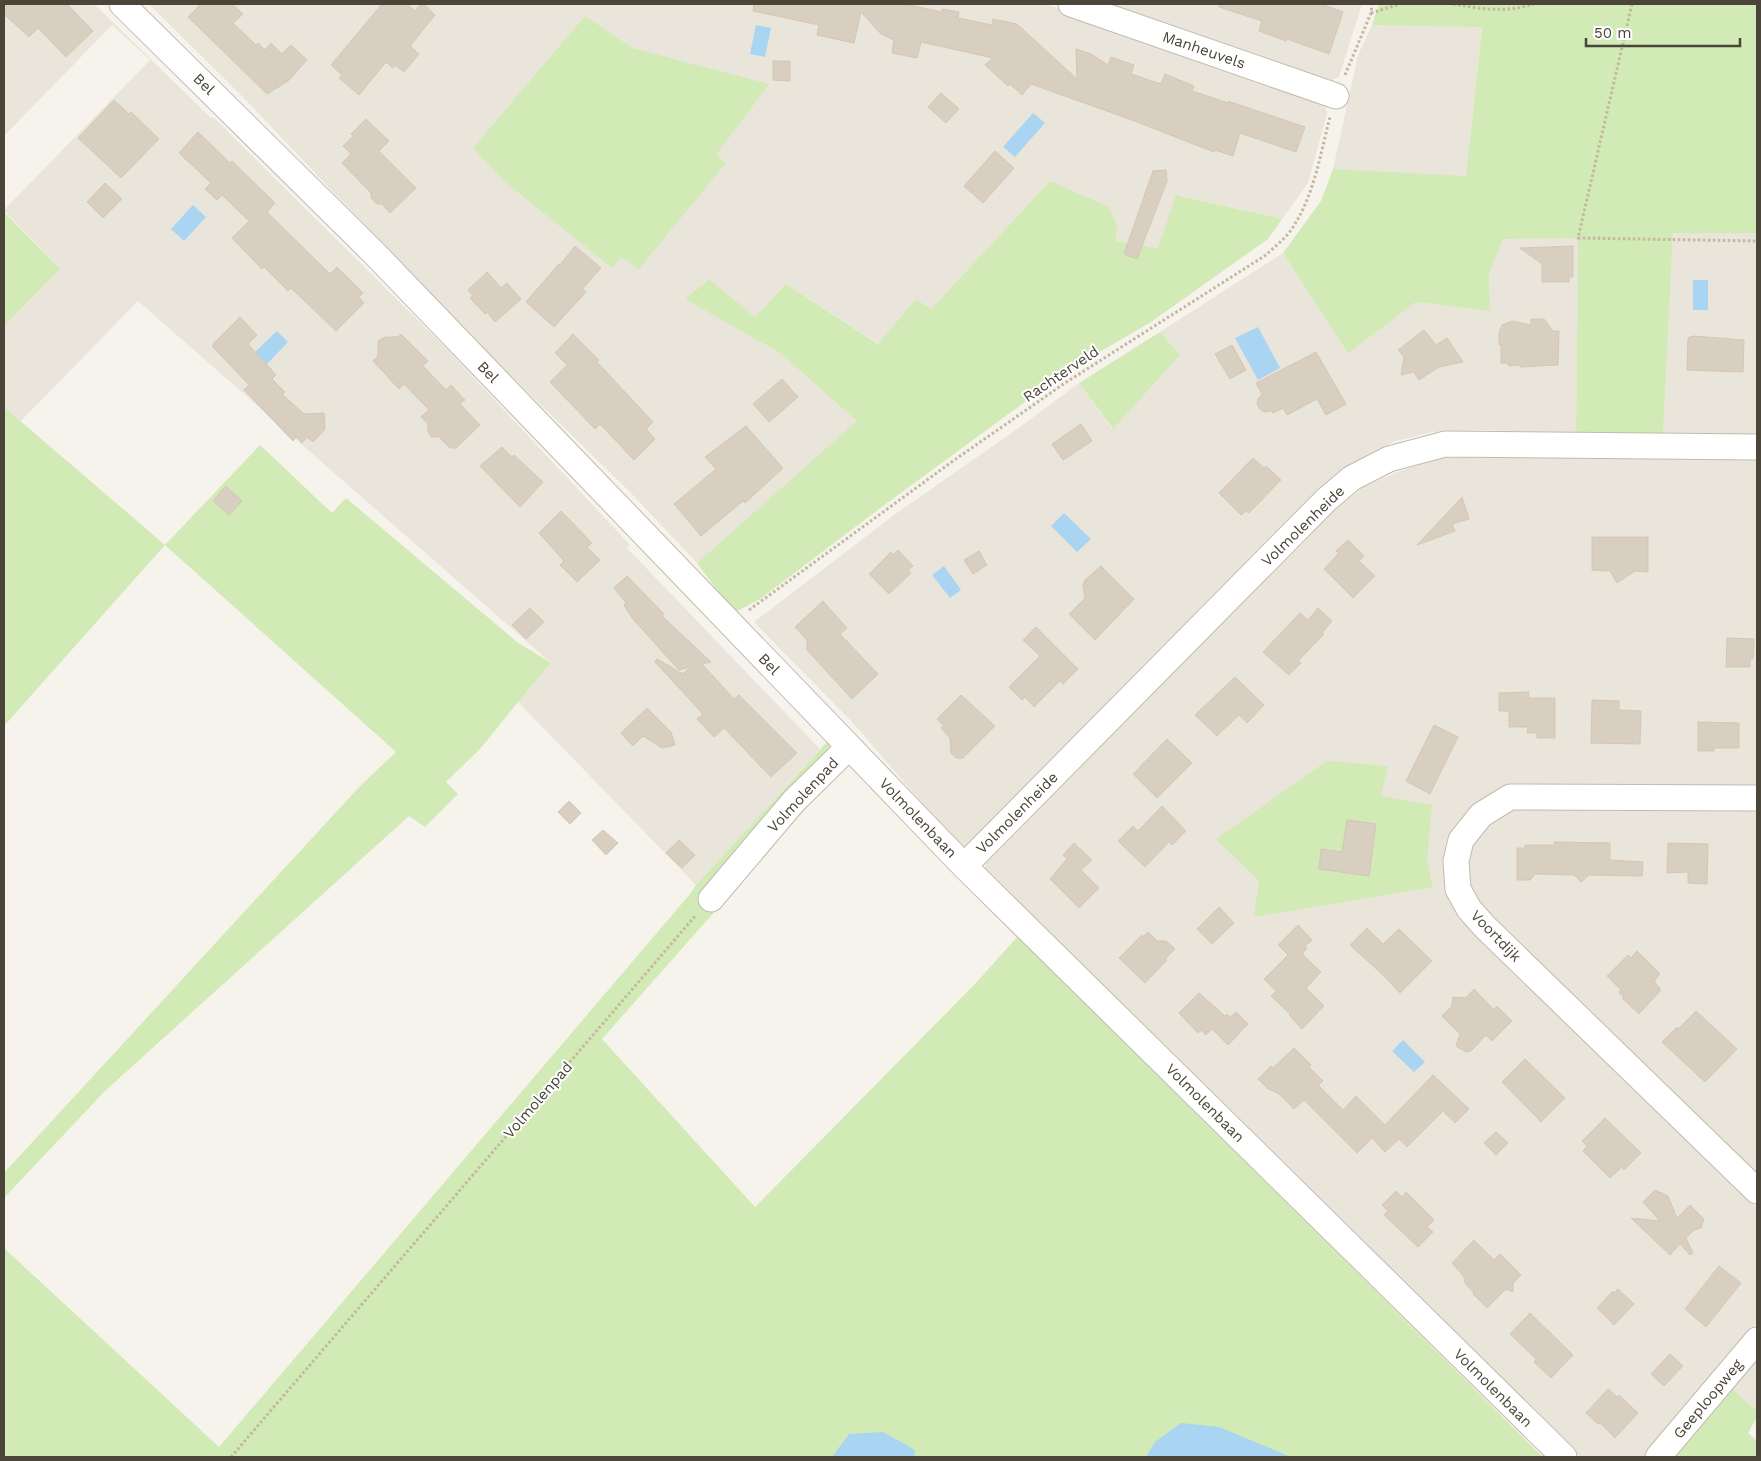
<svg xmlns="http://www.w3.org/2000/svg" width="1761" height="1461" font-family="'Work Sans',sans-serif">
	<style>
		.residential { fill: #eae5da }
		.green { fill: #d2eab5 }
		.water { fill: #a9d4f2 }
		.building { fill: #d8cfc1; stroke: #d3c7b4 }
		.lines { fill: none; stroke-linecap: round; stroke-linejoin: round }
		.street-casing { stroke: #c2bbae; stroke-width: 27 }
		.path { stroke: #c4b79f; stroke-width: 3; stroke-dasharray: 2.5 2.5; stroke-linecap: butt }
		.street { stroke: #fff; stroke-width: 25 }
		.labels { text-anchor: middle; stroke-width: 4; stroke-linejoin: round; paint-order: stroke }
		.street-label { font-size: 15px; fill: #4b4439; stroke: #fff }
	</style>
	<rect width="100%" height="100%" fill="#f6f3ec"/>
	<path class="residential" d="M 4,4 L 94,4 L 211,118 L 213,117 L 448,350 L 630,545 L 627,548 L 820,749 L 696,885 L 518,702 L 551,663 L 138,301 L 20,422 L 4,407 L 4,326 L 60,269 L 4,210 L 150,60 L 112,25 L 4,136 Z
		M 149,4 L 1046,4 L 1324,102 L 1327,114 L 1308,183 L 1282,219 L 1177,195 L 1158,248 L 1114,241 L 1118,228 L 1050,181 L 931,309 L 916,299 L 879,344 L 786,284 L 755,317 L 708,279 L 686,299 L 780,353 L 858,421 L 697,563 L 630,492 L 466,332 L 242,96 Z
		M 1099,4 L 1362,4 L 1339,77 L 1330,81 Z
		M 1372,25 L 1482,26 L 1466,177 L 1333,169 L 1358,55 Z
		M 1673,232 L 1757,233 L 1757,436 L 1663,436 Z
		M 1578,238 L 1576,434 L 1485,430 L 1433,432 L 1395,441 L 1351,464 L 1320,489 L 967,847 L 959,846 L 853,723 L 754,622 L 894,515 L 1020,427 L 1079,383 L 1112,429 L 1180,355 L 1160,332 L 1283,253 L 1348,352 L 1416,302 L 1490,311 L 1489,274 L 1503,239 Z
		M 1512,455 L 1757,458 L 1757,786 L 1519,786 L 1504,789 L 1448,879 L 1602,1054 L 1757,1208 L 1757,1322 L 1646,1457 L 1580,1457 L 986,872 L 985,868 L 987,859 L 991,855 L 1129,718 L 1266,577 L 1336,509 L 1366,485 L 1398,472 L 1437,458 Z
		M 1525,806 L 1757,807 L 1757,1178 L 1488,916 L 1471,891 L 1467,875 L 1469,850 L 1483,829 L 1505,811 Z
		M 1757,1357 L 1757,1411 L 1731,1388 Z"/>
	<path class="green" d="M 1379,4 L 1757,4 L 1757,233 L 1673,233 L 1663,436 L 1576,434 L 1578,238 L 1503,239 L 1489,274 L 1490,311 L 1416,302 L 1348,353 L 1283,253 L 1321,201 L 1333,169 L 1466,176 L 1482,27 L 1372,25 Z
		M 585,16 L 632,48 L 769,84 L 716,155 L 726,163 L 639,269 L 621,257 L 612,268 L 505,182 L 473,148 Z
		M 1050,181 L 1109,207 L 1118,228 L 1115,241 L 1158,248 L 1176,195 L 1282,219 L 1268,239 L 1151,322 L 1067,371 L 887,503 L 760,599 L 734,613 L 697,563 L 857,421 L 780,353 L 685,299 L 709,279 L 755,317 L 786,284 L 878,344 L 916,299 L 931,309 Z
		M 4,212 L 60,269 L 4,326 Z
		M 1160,332 L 1180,355 L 1113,429 L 1079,383 Z
		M 4,407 L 165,545 L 260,445 L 332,513 L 346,498 L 517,642 L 551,663 L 518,702 L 480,749 L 446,782 L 458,794 L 425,827 L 409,816 L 105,1091 L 4,1198 L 4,1173 L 361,785 L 396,752 L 165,545 L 4,726 Z
		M 827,742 L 846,763 L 602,1039 L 755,1207 L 975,984 L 1018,936 L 1543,1457 L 4,1457 L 4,1248 L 219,1447 L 690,894 L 696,885 Z
		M 1327,761 L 1388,766 L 1381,796 L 1432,805 L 1427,861 L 1433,887 L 1254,917 L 1259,881 L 1216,839 Z
		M 1731,1388 L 1757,1411 L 1757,1417 L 1748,1433 L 1757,1441 L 1757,1457 L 1674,1457 Z"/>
	<path class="water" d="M 756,25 L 771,28 L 765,57 L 750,54 Z
		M 1033,113 L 1045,123 L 1015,157 L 1003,147 Z
		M 193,205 L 206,217 L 184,241 L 171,229 Z
		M 1693,280 L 1708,280 L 1708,310 L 1693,310 Z
		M 1258,327 L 1280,368 L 1258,380 L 1235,338 Z
		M 277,331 L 288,342 L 266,365 L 254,353 Z
		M 1064,513 L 1091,539 L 1077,552 L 1051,526 Z
		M 944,566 L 961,590 L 950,598 L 932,575 Z
		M 1403,1040 L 1425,1062 L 1414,1072 L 1392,1051 Z
		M 1181,1423 L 1219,1427 L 1291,1457 L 1146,1457 L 1155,1442 Z
		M 883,1432 L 915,1450 L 914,1457 L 832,1457 L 849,1434 Z"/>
	<path class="building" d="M 4,4 L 67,4 L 93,31 L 66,57 L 38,28 L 29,37 L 4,14 Z
		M 201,4 L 232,4 L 243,14 L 233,23 L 256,45 L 258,43 L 265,50 L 271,43 L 282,54 L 291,45 L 307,60 L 288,81 L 267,94 L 188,17 Z
		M 382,4 L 407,4 L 415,11 L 421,4 L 424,4 L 435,15 L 410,46 L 419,54 L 404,72 L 395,65 L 393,68 L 386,62 L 359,95 L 339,78 L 342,75 L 331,65 Z
		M 754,4 L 909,4 L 909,5 L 942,12 L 942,9 L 959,12 L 958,18 L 992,25 L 993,19 L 1017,24 L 1077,79 L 1076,49 L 1091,54 L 1108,65 L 1111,57 L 1134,65 L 1131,74 L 1161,84 L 1165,74 L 1194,86 L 1192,91 L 1228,103 L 1228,101 L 1305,127 L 1296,152 L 1240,133 L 1233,156 L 1215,150 L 1214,152 L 1132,120 L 1031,84 L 1022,95 L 1010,84 L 1008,86 L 985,65 L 993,58 L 921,42 L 917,58 L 892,53 L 894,40 L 881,34 L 861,12 L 854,43 L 817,35 L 819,25 L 753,11 Z
		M 1219,4 L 1321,4 L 1343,12 L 1329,54 L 1287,39 L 1286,41 L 1259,31 L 1262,21 L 1219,7 Z
		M 773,61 L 790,61 L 790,81 L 773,80 Z
		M 941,93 L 959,109 L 946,123 L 928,107 Z
		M 114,100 L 129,114 L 131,112 L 159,139 L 121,178 L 78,138 Z
		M 366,119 L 389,141 L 379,151 L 416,188 L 390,213 L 382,204 L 377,204 L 371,198 L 371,193 L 342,163 L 351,154 L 343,146 L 353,136 L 351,134 Z
		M 198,132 L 230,163 L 232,161 L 275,203 L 267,212 L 330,274 L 337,267 L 363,293 L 359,297 L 364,303 L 336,331 L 291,288 L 288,291 L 264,267 L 262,269 L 232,238 L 249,221 L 222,195 L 217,200 L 205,189 L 211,183 L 179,153 Z
		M 995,151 L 1014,168 L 983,203 L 964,186 Z
		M 1166,170 L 1167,181 L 1137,259 L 1124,254 L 1153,171 Z
		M 105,183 L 122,199 L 103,218 L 87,202 Z
		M 575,246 L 601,268 L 584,287 L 583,290 L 586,292 L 554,327 L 526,302 L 559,264 L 560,265 Z
		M 1573,246 L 1573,277 L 1569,277 L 1569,282 L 1542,282 L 1542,264 L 1520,248 Z
		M 487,272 L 501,288 L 507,283 L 521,299 L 495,322 L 487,312 L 485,314 L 470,298 L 473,296 L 468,290 Z
		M 240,317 L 257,335 L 248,344 L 276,375 L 272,379 L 285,392 L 282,394 L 304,414 L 324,413 L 325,429 L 313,442 L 307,437 L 302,443 L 296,437 L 293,441 L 244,390 L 249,385 L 212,346 L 214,345 L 213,344 Z
		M 1531,319 L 1544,319 L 1553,331 L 1559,331 L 1558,365 L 1520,367 L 1520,365 L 1509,366 L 1507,363 L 1501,363 L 1501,345 L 1499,345 L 1499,333 L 1502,325 L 1512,321 L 1531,325 Z
		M 1424,330 L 1436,345 L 1447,338 L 1463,362 L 1439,367 L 1419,380 L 1414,372 L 1401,375 L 1404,357 L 1398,350 Z
		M 401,334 L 428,361 L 423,366 L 446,390 L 451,385 L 465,400 L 460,404 L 480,425 L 456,448 L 450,448 L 439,437 L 431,437 L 428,432 L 428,424 L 421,417 L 429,410 L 404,384 L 399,389 L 373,361 L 378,356 L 378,341 L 385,337 L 398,337 Z
		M 573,334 L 599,360 L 597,362 L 653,422 L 646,429 L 655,439 L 634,460 L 600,424 L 595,429 L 550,382 L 567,365 L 555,353 Z
		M 1694,336 L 1744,340 L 1743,372 L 1687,370 L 1688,338 Z
		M 1232,345 L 1246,370 L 1230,379 L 1215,354 Z
		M 1316,352 L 1346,404 L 1326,415 L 1317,399 L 1287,415 L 1283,408 L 1273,413 L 1272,411 L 1264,412 L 1260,409 L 1257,404 L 1258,399 L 1262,394 L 1256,383 Z
		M 782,379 L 798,397 L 769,422 L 753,404 Z
		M 1081,424 L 1092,441 L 1063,460 L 1052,444 Z
		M 746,426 L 783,468 L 745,503 L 743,501 L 701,536 L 674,504 L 716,469 L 705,457 Z
		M 502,447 L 512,457 L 514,455 L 543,482 L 520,507 L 480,466 Z
		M 1253,458 L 1264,468 L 1266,466 L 1281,480 L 1249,513 L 1246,511 L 1241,515 L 1219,493 Z
		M 226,486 L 242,501 L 229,515 L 213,501 Z
		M 1462,497 L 1469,519 L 1452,524 L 1455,531 L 1417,545 Z
		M 561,511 L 592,543 L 587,547 L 600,560 L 577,582 L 560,565 L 564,561 L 539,533 Z
		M 1592,537 L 1648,537 L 1648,572 L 1635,571 L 1617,583 L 1610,571 L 1592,570 Z
		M 1348,540 L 1364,556 L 1359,561 L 1375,576 L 1353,598 L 1324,569 L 1339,553 L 1336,551 Z
		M 898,550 L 913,566 L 908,570 L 911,573 L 889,594 L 869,574 L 891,552 L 893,555 Z
		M 979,551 L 987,565 L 973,574 L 964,560 Z
		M 1101,566 L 1134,599 L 1095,640 L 1069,614 L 1085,598 L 1083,585 L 1085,580 Z
		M 627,576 L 664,614 L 662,616 L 711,662 L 702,664 L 734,699 L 739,695 L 797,753 L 771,777 L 724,728 L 714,737 L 697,719 L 703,714 L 655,662 L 657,659 L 683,674 L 690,667 L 679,670 L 632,618 L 624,605 L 626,603 L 614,588 Z
		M 823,601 L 847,628 L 840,634 L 878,674 L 852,699 L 807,650 L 807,640 L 795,627 Z
		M 530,608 L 544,622 L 526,639 L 512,625 Z
		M 1318,608 L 1332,621 L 1322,633 L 1324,634 L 1298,661 L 1301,663 L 1289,675 L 1263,652 L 1300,613 L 1308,620 Z
		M 1036,627 L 1078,669 L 1063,684 L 1060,681 L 1034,707 L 1025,697 L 1022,700 L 1009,687 L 1040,656 L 1023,640 Z
		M 1727,638 L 1754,639 L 1753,659 L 1750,659 L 1750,667 L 1726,667 Z
		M 1235,677 L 1264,705 L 1247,723 L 1239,715 L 1217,736 L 1195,715 Z
		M 1529,692 L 1528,698 L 1555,698 L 1555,738 L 1537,738 L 1537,733 L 1527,733 L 1528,727 L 1509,727 L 1509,711 L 1499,711 L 1499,693 Z
		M 961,695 L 995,726 L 963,758 L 956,758 L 951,753 L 950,738 L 941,728 L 944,726 L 937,719 Z
		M 1592,700 L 1619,701 L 1619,710 L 1641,711 L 1640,744 L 1591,743 Z
		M 647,708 L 671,732 L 675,745 L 662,748 L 643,736 L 633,746 L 621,733 Z
		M 1698,722 L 1739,723 L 1739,748 L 1714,748 L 1714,751 L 1698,751 Z
		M 1434,725 L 1458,737 L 1430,794 L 1406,781 Z
		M 1167,739 L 1192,763 L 1157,798 L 1133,774 Z
		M 569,801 L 581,813 L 570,824 L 558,812 Z
		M 1162,806 L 1186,831 L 1172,845 L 1169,842 L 1145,867 L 1118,841 L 1133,826 L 1138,831 Z
		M 1347,820 L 1376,824 L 1369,876 L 1319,869 L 1321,849 L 1342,852 Z
		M 603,830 L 618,843 L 606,855 L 592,840 Z
		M 679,840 L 695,855 L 682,868 L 666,853 Z
		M 1554,842 L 1610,843 L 1610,860 L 1643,862 L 1642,876 L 1589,875 L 1581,882 L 1574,875 L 1535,874 L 1530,880 L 1517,880 L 1517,848 L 1525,848 L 1525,845 L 1554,845 Z
		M 1074,843 L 1092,860 L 1081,870 L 1099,888 L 1079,908 L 1050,879 L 1067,859 L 1063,855 Z
		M 1668,843 L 1708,844 L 1707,884 L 1688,883 L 1688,872 L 1667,873 Z
		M 1219,907 L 1234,923 L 1212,944 L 1197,929 Z
		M 1298,925 L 1312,940 L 1305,946 L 1307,948 L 1302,954 L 1321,972 L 1306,988 L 1324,1006 L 1302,1029 L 1289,1015 L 1290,1014 L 1271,996 L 1276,991 L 1264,979 L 1288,955 L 1278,945 Z
		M 1367,928 L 1383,944 L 1399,929 L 1432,961 L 1400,993 L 1384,976 L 1350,945 Z
		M 1148,932 L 1157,941 L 1166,941 L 1175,949 L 1165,959 L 1167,960 L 1145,983 L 1119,958 L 1142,935 L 1143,937 Z
		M 1637,951 L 1660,974 L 1654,981 L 1661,990 L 1639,1014 L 1623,999 L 1624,998 L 1619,992 L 1621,990 L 1607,976 L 1628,955 L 1631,958 Z
		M 1474,989 L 1494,1010 L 1497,1006 L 1512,1021 L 1492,1041 L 1486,1035 L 1471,1051 L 1466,1052 L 1456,1046 L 1460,1034 L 1442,1016 L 1452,1006 L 1453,997 L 1466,998 Z
		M 1199,993 L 1225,1016 L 1227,1014 L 1230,1017 L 1236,1012 L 1248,1024 L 1228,1045 L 1212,1029 L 1206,1035 L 1201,1030 L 1198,1033 L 1179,1013 Z
		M 1696,1011 L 1737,1049 L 1705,1082 L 1662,1042 L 1677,1027 L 1678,1029 Z
		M 1294,1048 L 1311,1065 L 1309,1067 L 1323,1081 L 1318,1085 L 1343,1110 L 1356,1096 L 1385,1125 L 1433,1075 L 1469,1109 L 1455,1123 L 1443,1111 L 1407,1147 L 1399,1139 L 1385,1152 L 1372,1138 L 1357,1153 L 1304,1100 L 1294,1109 L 1278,1093 L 1268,1089 L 1258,1079 L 1271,1066 L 1273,1068 Z
		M 1525,1059 L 1565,1098 L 1541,1122 L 1502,1082 Z
		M 1605,1118 L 1641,1153 L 1624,1170 L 1622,1167 L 1610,1178 L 1583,1151 L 1587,1146 L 1582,1141 Z
		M 1496,1132 L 1508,1143 L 1496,1155 L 1484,1143 Z
		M 1655,1190 L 1668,1196 L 1677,1218 L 1690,1205 L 1704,1219 L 1701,1228 L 1694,1230 L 1686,1238 L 1693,1253 L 1690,1255 L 1680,1244 L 1670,1255 L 1631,1218 L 1660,1221 L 1643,1202 Z
		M 1396,1191 L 1402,1197 L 1406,1192 L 1434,1220 L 1427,1227 L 1433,1232 L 1418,1247 L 1384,1215 L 1388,1211 L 1382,1205 Z
		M 1474,1240 L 1494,1260 L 1500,1254 L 1521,1275 L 1513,1283 L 1513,1292 L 1506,1289 L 1487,1308 L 1473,1294 L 1474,1293 L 1465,1283 L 1464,1277 L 1452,1263 Z
		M 1719,1266 L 1741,1283 L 1706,1327 L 1685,1309 Z
		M 1618,1289 L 1634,1304 L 1614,1325 L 1597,1308 L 1613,1291 L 1614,1293 Z
		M 1530,1313 L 1573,1355 L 1551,1378 L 1534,1362 L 1536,1359 L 1510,1334 Z
		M 1670,1354 L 1683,1366 L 1664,1386 L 1651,1374 Z
		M 1608,1389 L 1617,1397 L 1619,1395 L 1638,1413 L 1615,1438 L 1600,1423 L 1598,1424 L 1586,1413 Z"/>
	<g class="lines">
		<g class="street-casing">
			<path id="street" d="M 122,4 L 375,254 L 964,866 L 1564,1457
				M 1071,4 L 1336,96
				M 1757,798 L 1510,797 L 1481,815 L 1461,840 L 1456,861 L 1458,889 L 1469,909 L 1485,927 L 1757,1191
				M 964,866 L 1326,500 L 1352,478 L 1389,459 L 1445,444 L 1757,447
				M 711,899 L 794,801 L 849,747
				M 1658,1457 L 1757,1340"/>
		</g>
		<path class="path" d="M 1453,4 C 1482,9 1505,13 1534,4
			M 1632,4 L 1578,238 L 1757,241
			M 1371,13 L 1400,4
			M 1345,75 L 1371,13 L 1372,4
			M 749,610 L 953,461 L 1065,383 L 1266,255 C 1274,247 1284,240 1291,230 C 1314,197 1320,155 1330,117
			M 231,1457 L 696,915"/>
		<use href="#street" class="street"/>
	</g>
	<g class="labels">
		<g class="street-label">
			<text transform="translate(1204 50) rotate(19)" y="5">Manheuvels</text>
			<text transform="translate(204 84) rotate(44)" y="5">Bel</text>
			<text transform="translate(488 372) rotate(46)" y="5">Bel</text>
			<text transform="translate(1061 374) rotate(-34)" y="5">Rachterveld</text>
			<text transform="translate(1303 526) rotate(-44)" y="5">Volmolenheide</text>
			<text transform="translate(769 664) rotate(46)" y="5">Bel</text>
			<text transform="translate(803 795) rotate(-47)" y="5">Volmolenpad</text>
			<text transform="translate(1017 813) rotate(-45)" y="5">Volmolenheide</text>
			<text transform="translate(918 818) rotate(46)" y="5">Volmolenbaan</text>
			<text transform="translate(1496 936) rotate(46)" y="5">Voortdijk</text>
			<text transform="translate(538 1100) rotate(-49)" y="5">Volmolenpad</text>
			<text transform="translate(1205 1103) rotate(45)" y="5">Volmolenbaan</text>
			<text transform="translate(1493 1388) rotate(45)" y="5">Volmolenbaan</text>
			<text transform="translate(1708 1399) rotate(-50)" y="5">Geeploopweg</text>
		</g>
	</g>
	<rect width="1761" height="1461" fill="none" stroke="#4b4439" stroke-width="10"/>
	<path d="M1586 38v8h154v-8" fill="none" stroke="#4b4439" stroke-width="2.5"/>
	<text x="1594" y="38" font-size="15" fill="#4b4439" stroke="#ffffff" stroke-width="4" paint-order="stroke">50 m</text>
</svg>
